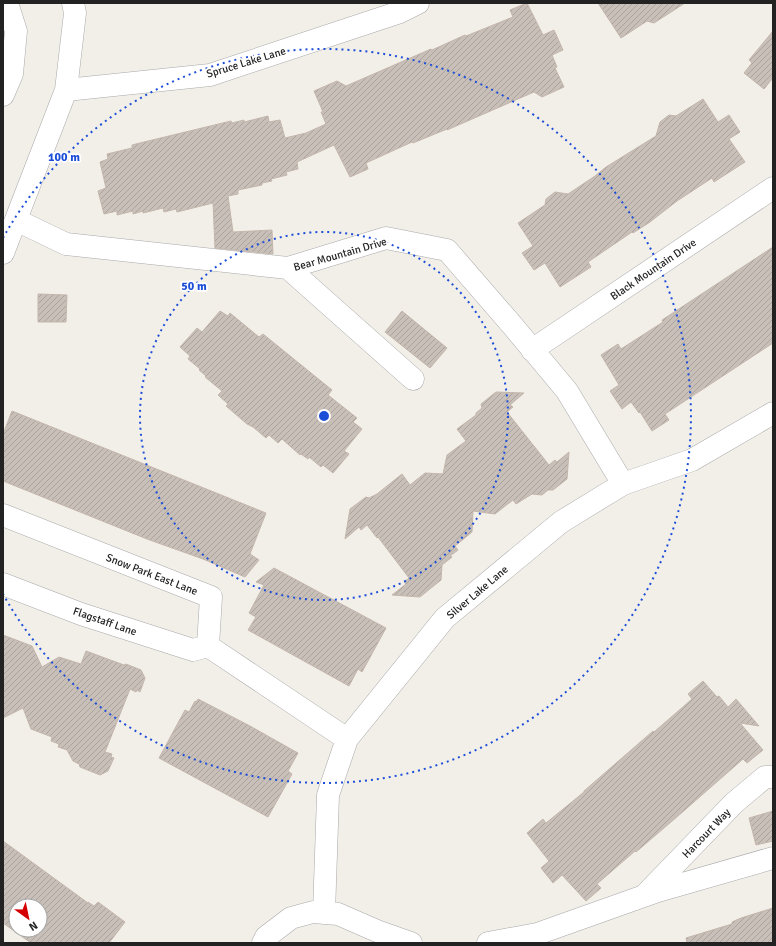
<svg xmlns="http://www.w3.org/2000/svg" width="776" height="946" font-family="Signika,sans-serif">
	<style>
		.building { fill: url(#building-hatch); stroke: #c4b6ab; fill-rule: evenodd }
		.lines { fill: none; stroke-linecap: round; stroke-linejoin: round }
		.street-casing { stroke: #a9a9a9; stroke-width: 23 }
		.street { stroke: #fff; stroke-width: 22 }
		.ring { fill: none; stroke: #1d4ed8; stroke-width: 2; stroke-dasharray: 2 4 }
		.labels { text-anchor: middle; stroke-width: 3.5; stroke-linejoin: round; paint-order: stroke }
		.street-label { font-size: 11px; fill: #222; stroke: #fff }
		.centre { fill: #1d4ed8; stroke: #fff; stroke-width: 2 }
		.ring-label { font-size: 12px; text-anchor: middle; font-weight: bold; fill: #1d4ed8; stroke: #fff; stroke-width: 3.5; stroke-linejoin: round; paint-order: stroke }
	</style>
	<defs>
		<pattern id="building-hatch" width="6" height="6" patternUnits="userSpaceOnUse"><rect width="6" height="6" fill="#c7bfb8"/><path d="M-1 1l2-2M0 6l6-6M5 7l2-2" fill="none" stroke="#aba49e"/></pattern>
	</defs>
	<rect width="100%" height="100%" fill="#f2efe9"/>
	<path class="building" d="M 527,3 L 543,35 L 554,30 L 563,50 L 552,55 L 557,67 L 555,68 L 564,87 L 542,97 L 534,92 L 447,130 L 447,129 L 413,143 L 412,142 L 366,163 L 368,169 L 350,177 L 334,145 L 297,162 L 298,169 L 286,172 L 287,175 L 271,179 L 272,181 L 262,183 L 262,185 L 238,190 L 238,194 L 228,196 L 233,232 L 272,230 L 273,254 L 215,248 L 213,203 L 177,212 L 176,209 L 164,212 L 163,208 L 143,213 L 143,211 L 133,214 L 133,211 L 117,215 L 117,211 L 104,214 L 98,191 L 106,188 L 100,162 L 108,159 L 107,154 L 132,148 L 132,145 L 144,142 L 231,121 L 232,123 L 244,120 L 244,122 L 268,116 L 269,122 L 280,120 L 285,138 L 306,133 L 326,124 L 321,112 L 323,112 L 314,91 L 337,81 L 346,86 L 431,49 L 432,50 L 465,35 L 466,36 L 513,17 L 510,10 Z
		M 598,3 L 685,3 L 654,23 L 647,21 L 621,38 Z
		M 773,31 L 773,80 L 772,79 L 764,89 L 744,73 L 752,63 L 749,60 Z
		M 703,99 L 718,122 L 729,115 L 740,132 L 729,139 L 745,162 L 714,182 L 712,178 L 677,201 L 650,222 L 633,233 L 632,232 L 588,262 L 591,267 L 560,287 L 545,263 L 534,270 L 522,253 L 533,246 L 518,223 L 545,205 L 546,199 L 555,192 L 568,194 L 595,176 L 606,167 L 656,136 L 660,122 L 669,115 L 676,116 Z
		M 773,247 L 773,343 L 665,414 L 669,420 L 652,431 L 640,412 L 639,413 L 631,402 L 622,409 L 610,391 L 619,385 L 601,355 L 618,344 L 621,349 L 663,322 L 662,320 Z
		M 38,294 L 67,295 L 66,322 L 38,322 Z
		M 220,311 L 228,316 L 230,313 L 259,337 L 263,334 L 332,390 L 328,395 L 357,418 L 353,422 L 362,429 L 344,451 L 349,454 L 333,473 L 323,465 L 321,467 L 309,457 L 308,459 L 301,454 L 300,455 L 282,439 L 278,443 L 269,435 L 266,438 L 253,427 L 247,424 L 226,406 L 228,404 L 218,395 L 222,391 L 205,377 L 206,376 L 199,370 L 200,369 L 188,359 L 190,356 L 180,347 L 197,328 L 202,332 Z
		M 402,311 L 447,348 L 430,368 L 385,332 Z
		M 496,392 L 524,393 L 510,405 L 513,407 L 507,412 L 549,465 L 555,460 L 557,462 L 569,452 L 567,479 L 553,490 L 548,490 L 542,495 L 532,494 L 516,504 L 513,500 L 495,514 L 473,511 L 472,532 L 455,546 L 458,550 L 450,556 L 452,557 L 442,565 L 441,580 L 420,597 L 392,595 L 406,584 L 404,582 L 409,578 L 378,537 L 377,538 L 367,525 L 361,530 L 359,527 L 345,539 L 350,509 L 366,497 L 369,498 L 377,494 L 402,474 L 410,485 L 425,473 L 443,474 L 447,455 L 466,441 L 457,429 L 476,415 L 476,413 L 482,408 L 481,404 Z
		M 12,411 L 266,513 L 250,554 L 259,560 L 245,577 L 203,559 L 147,539 L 3,481 L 3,434 Z
		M 274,568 L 386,628 L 362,672 L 358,669 L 349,686 L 248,630 L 256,617 L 249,613 L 264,585 L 256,582 Z
		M 3,635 L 32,646 L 42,667 L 59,657 L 81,664 L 86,651 L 124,665 L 126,664 L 141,670 L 145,678 L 140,692 L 137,690 L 136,692 L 130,689 L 105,752 L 112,754 L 111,757 L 114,758 L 108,771 L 100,775 L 80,767 L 79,764 L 73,761 L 67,750 L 58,747 L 59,744 L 51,741 L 52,737 L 31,729 L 23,708 L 3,718 Z
		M 703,681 L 717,697 L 719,696 L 728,707 L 736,699 L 759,726 L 740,723 L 763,750 L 747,763 L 743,759 L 678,816 L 636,852 L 635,851 L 597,884 L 601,888 L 586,901 L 562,875 L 553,883 L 541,868 L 549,861 L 527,833 L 543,819 L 546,823 L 584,792 L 584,791 L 653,731 L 654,732 L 692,699 L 688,694 Z
		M 198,699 L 250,726 L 298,753 L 288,771 L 292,774 L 268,817 L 159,758 L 185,710 L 189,712 L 195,701 L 196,702 Z
		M 773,811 L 773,841 L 756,845 L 749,818 Z
		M 3,841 L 88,903 L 88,902 L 94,906 L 98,902 L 125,922 L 109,943 L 31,943 L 3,923 ZM 16,906 L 40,906 L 40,930 L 16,930 Z
		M 773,908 L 773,943 L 687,943 L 686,938 L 732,924 L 732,922 L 741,918 Z"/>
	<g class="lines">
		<g class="street-casing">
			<path id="street" d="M 66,90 L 210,75 L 400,12 L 418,3
				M 3,95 L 12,74 L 16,31 L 7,3
				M 16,220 L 66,244 L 288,268 L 386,238 L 447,250 L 512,325 L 567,391 L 623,484
				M 3,253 L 66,90 L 75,13 L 73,3
				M 288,268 L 413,379
				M 532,350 L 773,188
				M 3,515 L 211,597 L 208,646
				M 3,584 L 81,614 L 193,650 L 208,646
				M 208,646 L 347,739
				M 646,894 L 734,803 L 765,777 L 773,777
				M 324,913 L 328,795 L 347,739 L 445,618 L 561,522 L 623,484 L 692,460 L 773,413
				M 263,943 L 266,937 L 291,918 L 313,912 L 338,914 L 377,931 L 411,943
				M 488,943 L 537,934 L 658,891 L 773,858"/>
		</g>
		<use href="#street" class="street"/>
	</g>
	<g class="ring">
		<circle cx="324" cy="416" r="184"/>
		<path d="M3 238A367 367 0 1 1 3 594"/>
	</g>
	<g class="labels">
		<g class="street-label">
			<text transform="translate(246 62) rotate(-17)" y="4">Spruce Lake Lane</text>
			<text transform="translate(340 254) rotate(-16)" y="4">Bear Mountain Drive</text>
			<text transform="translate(653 269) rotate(-34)" y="4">Black Mountain Drive</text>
			<text transform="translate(152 574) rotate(21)" y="4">Snow Park East Lane</text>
			<text transform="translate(477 592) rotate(-40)" y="4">Silver Lake Lane</text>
			<text transform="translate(105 621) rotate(19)" y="4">Flagstaff Lane</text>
			<text transform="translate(706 833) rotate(-46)" y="4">Harcourt Way</text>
		</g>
	</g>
	<circle cx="324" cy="416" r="6" class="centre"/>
	<g class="ring-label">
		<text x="64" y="161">100 m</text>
		<text x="194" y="290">50 m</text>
	</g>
	<rect width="776" height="946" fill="none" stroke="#222222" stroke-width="8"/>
	<g transform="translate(28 918) rotate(147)"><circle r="19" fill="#ffffff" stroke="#a7a7a7"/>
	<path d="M0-3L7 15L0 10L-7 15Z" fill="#d40000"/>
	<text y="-6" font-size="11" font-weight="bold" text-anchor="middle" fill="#222222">N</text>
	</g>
</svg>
